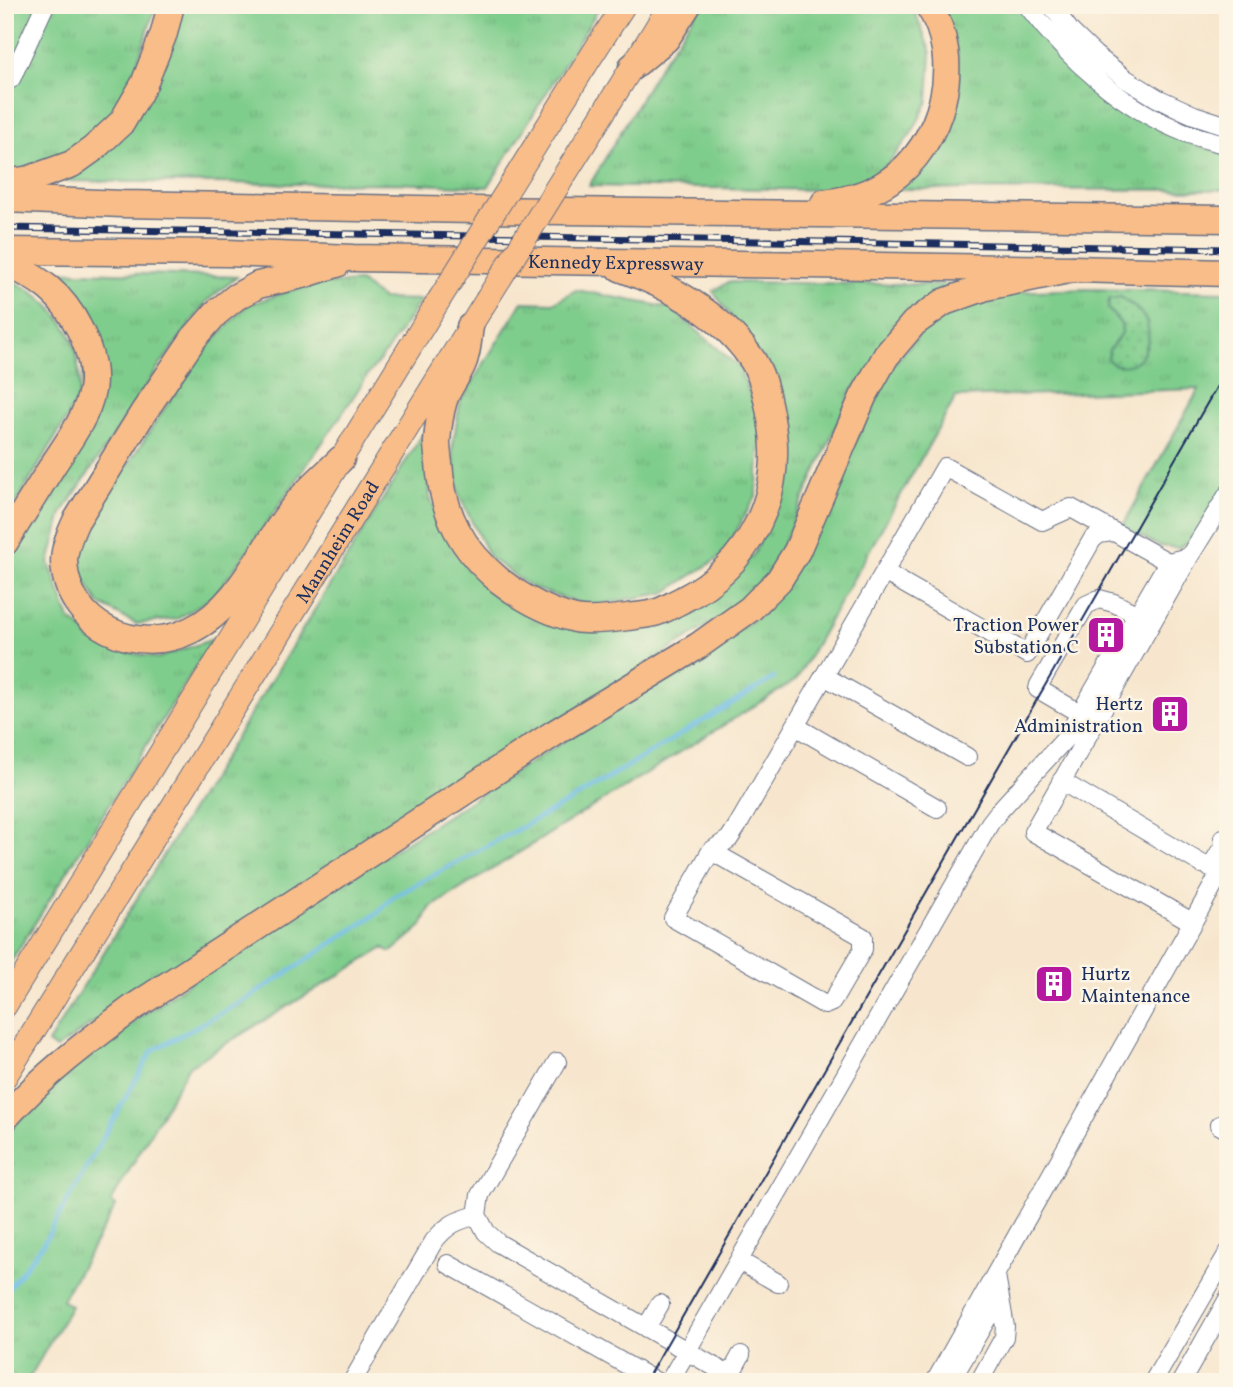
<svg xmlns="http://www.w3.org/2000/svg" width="1233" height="1387" font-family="Vollkorn,serif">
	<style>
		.grass { fill: url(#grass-tufts); stroke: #4d7e75; stroke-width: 2 }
		.park { fill: url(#park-dots); stroke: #4d7e75; stroke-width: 2 }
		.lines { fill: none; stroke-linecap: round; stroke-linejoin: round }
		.stream { stroke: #6bbbe6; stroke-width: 4.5 }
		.minor-tunnel { stroke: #cbc1b7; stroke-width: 18; stroke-dasharray: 18 9; stroke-linecap: butt }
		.minor-casing { stroke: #686f85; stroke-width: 20 }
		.major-casing { stroke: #686f85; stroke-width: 25 }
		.highway-casing { stroke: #686f85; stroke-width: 29 }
		.minor { stroke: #fff; stroke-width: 18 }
		.major { stroke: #f8bd89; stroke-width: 23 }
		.highway { stroke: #f8bd89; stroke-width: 26 }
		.tram { stroke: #1b2f5e; stroke-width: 2 }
		.rail-casing { stroke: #1b2f5e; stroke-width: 7 }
		.rail { stroke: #fcf5e5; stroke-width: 4.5; stroke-dasharray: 13; stroke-linecap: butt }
		.major-bridge-casing { stroke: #686f85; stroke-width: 25; stroke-linecap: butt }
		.major-bridge { stroke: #f8bd89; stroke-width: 23 }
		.labels { text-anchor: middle; stroke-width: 5; stroke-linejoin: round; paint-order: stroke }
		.street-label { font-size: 19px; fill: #1b2f5e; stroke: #fcf5e5 }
		.poi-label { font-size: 19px; fill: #1b2f5e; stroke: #fcf5e5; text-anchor: end }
	</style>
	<defs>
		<pattern id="grass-tufts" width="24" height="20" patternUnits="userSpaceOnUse" patternTransform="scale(1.75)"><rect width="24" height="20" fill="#7fcd8c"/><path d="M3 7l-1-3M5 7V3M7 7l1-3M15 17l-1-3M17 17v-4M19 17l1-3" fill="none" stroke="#6db07b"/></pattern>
		<pattern id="park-dots" width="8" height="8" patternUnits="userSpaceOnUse" patternTransform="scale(1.75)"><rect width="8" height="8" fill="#7fcd8c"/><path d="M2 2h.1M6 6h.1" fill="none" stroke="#6db07b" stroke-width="1.8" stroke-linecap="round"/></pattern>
	</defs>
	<rect width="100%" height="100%" fill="#fcf5e5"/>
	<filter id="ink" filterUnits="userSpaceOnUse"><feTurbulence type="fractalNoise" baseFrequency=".0143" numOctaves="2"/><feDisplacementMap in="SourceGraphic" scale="14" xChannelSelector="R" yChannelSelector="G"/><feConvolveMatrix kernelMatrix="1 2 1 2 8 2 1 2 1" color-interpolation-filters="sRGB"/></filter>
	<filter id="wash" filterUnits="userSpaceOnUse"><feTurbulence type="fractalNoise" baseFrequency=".00686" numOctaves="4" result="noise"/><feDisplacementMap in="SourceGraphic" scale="28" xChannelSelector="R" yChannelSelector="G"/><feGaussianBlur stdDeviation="1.57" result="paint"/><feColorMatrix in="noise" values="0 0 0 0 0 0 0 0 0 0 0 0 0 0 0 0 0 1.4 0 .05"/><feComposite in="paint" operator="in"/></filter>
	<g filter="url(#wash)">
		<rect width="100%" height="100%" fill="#f7e6cd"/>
		<path class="grass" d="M 5,5 L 156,5 L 129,89 L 113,118 L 85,149 L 5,178 Z
			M 181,5 L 601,5 L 488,187 L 394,183 L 292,184 L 64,181 L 102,156 Z
			M 701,5 L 907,5 L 916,15 L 931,53 L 928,101 L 913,131 L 888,164 L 861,183 L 826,190 L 589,186 L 659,67 Z
			M 939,5 L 1021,5 L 1186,142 L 1228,154 L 1228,190 L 894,189 L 948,122 L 959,89 L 957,52 Z
			M 48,271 L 237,277 L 207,301 L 161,364 L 62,513 L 49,563 L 70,619 L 105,648 L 158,658 L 213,639 L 5,971 L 5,563 L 82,441 L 85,313 Z
			M 5,279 C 35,288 64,314 74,345 C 76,351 77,359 78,366 C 79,375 81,385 79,393 C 78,400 73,407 70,413 L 5,522 Z
			M 360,282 L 382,299 L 421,300 L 387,351 L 367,376 L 340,417 L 249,549 L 214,596 L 177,619 L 136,624 L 99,604 L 80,571 L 85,530 L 199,356 L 247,305 L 308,285 Z
			M 729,282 L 954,285 L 853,389 L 771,571 L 735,608 L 171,969 L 56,1049 L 48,1043 L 427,427 L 430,498 L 451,542 L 482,584 L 523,612 L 638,629 L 708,600 L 754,554 L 779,497 L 789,433 L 770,371 L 713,291 Z
			M 1087,289 L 1228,292 L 1228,484 L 1193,539 L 1178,548 L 1159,546 L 1122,527 L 1199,389 L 956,397 L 796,680 L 430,908 L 422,926 L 391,952 L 384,948 L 189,1066 L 111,1202 L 116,1206 L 62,1300 L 71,1306 L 27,1382 L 5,1382 L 5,1135 L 8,1131 L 64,1075 L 123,1029 L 220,961 L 763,614 L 869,415 L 893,365 L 921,332 L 960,306 L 1012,292 Z
			M 576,290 L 671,308 L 739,367 L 762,425 L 756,496 L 722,556 L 664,593 L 590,606 L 532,588 L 489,557 L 459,495 L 452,450 L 460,402 L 522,302 L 553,303 Z"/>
		<path class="park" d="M 1121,297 C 1131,305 1143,311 1147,324 C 1153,343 1140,370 1117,365 C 1114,365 1111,362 1108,360 L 1109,350 L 1122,333 L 1121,324 L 1108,309 L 1109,299 Z"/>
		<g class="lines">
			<path class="stream" d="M 5,1293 L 43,1244 L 152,1051 L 252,996 L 379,912 L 393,897 L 570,801 L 774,678"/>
		</g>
	</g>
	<g filter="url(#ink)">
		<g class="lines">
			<path class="minor-tunnel" d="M 964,1382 L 965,1381"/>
			<g class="minor-casing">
				<path id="minor" d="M 1027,5 C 1067,58 1123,109 1186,133 C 1199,138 1214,141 1228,145
					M 1051,5 L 1071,32 L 1095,55 L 1126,79 L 1157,98 L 1194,115 L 1228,126
					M 11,79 L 45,5
					M 1189,557 L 1033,832 L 1192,922
					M 884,572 L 1027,654 L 1092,540 L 1099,534 L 1112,532
					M 824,676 L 967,757
					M 1081,714 L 1038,689 L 1039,685 L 1086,605 L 1099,599 L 1114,603 L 1138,615
					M 795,726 L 937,808
					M 1061,781 L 1202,864
					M 711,851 L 863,937 L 863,949 L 832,1002 L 825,1005 L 673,918 L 711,851 L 729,839 L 738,825 L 945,467 L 1042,521 L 1071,508 L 1168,562 L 1189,557 L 1228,494
					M 1210,868 L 1224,845 L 1225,841 L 1223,838
					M 557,1062 L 480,1195 L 477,1215 L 486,1232 L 498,1243 L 741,1382
					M 1219,1125 L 1228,1130
					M 739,1261 L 778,1283
					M 448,1264 L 657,1382
					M 646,1328 L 660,1304
					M 730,1375 L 741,1355
					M 352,1382 L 434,1241 C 448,1224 456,1221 477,1215
					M 669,1382 L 990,823 L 1000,810 L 1066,738 L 1168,562
					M 935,1382 L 1228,859
					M 950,1382 L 999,1298
					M 979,1382 L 1004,1337 L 1005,1327 L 996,1275
					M 1153,1382 L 1228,1253
					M 1181,1382 L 1228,1299"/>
			</g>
			<g class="major-casing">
				<g id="major">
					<path d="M 637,59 L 670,5"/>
					<path d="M 585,66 L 624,5"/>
					<path d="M 5,1006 L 439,300"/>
					<path id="s1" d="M 5,1077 L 486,301"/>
				</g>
			</g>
			<g class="highway-casing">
				<g id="highway">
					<path d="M 632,67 L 666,39 L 688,5"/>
					<path d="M 5,183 L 30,179 L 72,164 L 93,149 L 122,122 L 144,84 L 164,33 L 171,5"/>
					<path d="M 5,199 L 122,204 L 475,210 L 1228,219"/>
					<path d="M 824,203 C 847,200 870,194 889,181 C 943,145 965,60 928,5"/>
					<path id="s2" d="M 5,251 L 227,253 L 353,258 L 1073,269 L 1228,273"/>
					<path d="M 5,263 C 40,278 62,294 79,328 C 88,346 96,369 92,390 C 87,417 68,442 53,465 C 37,491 21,516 5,542"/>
					<path d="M 337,264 L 306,274 L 258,285 L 236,297 L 216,313 L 194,338 L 143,413 L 76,521 C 70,534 64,548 64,562 C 67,626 137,657 191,630 C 241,606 262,545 296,504 C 309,488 326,474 341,459"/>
					<path d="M 470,327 C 468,338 468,352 463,363 C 458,376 448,387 444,400 C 440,413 438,429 437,442 C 437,449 438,456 439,463 C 442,513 462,550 500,581 C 522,598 548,612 575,619 C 589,622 613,619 628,617 C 636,616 646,615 654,613 C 664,611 673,604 682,600 C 750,565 785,495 771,419 C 767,398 763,373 749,355 C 719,313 668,285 620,268"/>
					<path d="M 5,1118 C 43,1075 88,1041 134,1007 L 553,734 L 698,646 L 750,609 L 779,580 L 797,551 L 863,397 L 886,356 L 914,323 L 944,302 L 986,287 L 1073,269"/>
				</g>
			</g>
			<use href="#minor" class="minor"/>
			<use href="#major" class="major"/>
			<use href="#highway" class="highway"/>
			<path class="tram" d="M 645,1382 L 1228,367"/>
			<g class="rail-casing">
				<path id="rail" d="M 5,228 L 1228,249"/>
			</g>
			<use href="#rail" class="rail"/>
			<g class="major-bridge-casing">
				<path id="major-bridge" d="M 439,300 L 585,66
					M 486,301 L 632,67"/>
			</g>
			<use href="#major-bridge" class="major-bridge"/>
		</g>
	</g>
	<defs>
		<g id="building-square" transform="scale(2.0125)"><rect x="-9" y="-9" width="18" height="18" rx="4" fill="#b5179e" stroke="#fcf5e5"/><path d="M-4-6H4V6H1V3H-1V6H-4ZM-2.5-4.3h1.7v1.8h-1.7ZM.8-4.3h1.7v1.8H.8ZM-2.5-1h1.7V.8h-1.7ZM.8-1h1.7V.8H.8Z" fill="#fff"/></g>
	</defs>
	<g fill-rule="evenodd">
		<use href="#building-square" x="1106" y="635"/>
		<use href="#building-square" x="1170" y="714"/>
		<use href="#building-square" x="1054" y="984"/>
	</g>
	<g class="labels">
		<g class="street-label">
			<text dy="7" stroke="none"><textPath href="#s2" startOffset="611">Kennedy Expressway</textPath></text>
			<text dy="7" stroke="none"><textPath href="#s1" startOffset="630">Mannheim Road</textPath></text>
		</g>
		<g class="poi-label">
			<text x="1079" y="631">Traction Power<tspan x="1079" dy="22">Substation C</tspan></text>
			<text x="1143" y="710">Hertz<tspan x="1143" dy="22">Administration</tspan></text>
			<text x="1081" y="980" text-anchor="start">Hurtz<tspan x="1081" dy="22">Maintenance</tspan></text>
		</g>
	</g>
	<rect width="1233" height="1387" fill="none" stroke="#fcf5e5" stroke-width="28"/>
</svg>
